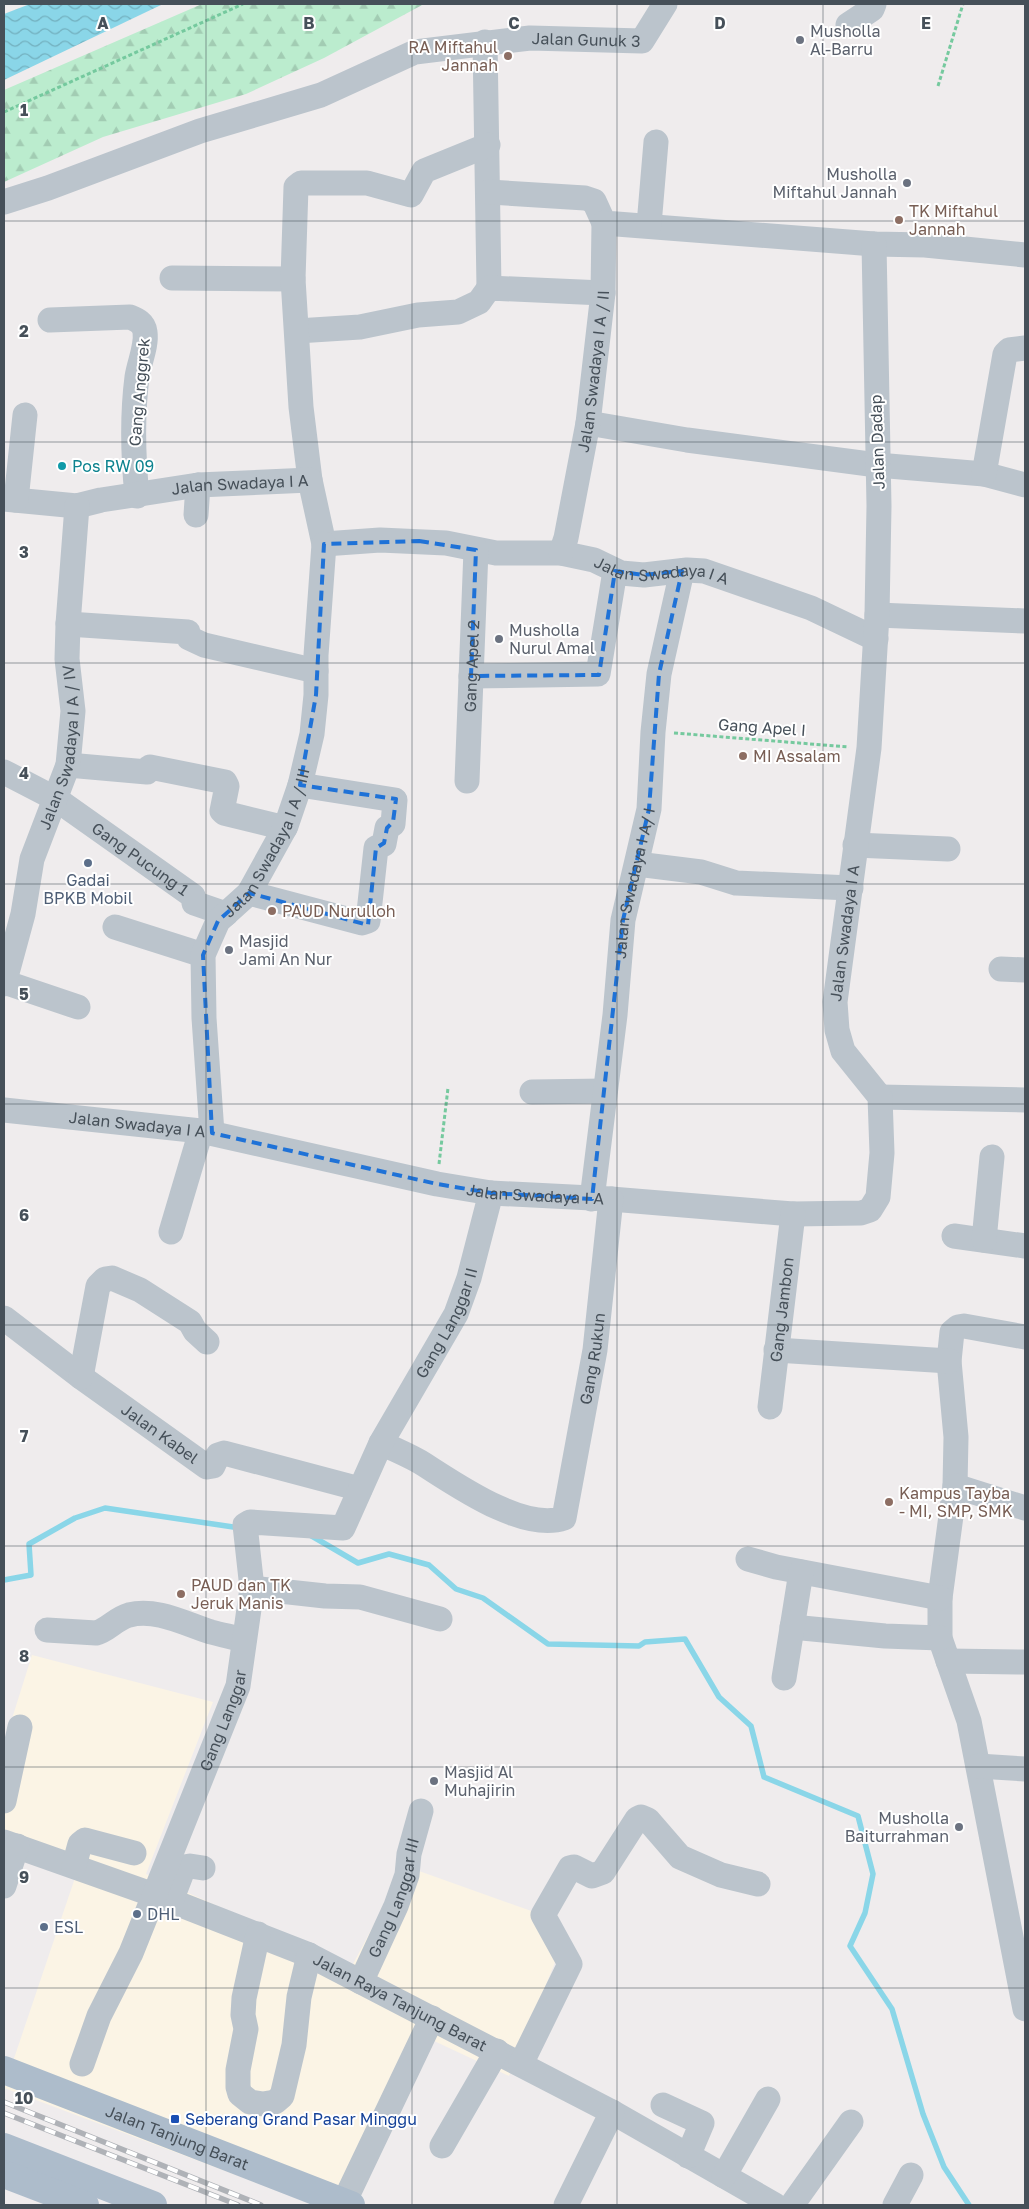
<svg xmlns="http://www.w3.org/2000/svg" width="1029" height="2209" font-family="'Golos Text',sans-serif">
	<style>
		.commercial { fill: #fbf4e5 }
		.forest { fill: url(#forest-firs) }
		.water { fill: url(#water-waves) }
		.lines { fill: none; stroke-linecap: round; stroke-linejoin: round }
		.stream { stroke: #8ad6e8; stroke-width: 5.5 }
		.path { stroke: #75c99e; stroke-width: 3; stroke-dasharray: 4 2.5; stroke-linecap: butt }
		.minor { stroke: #bbc4cc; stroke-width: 25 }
		.major { stroke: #adbccb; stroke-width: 28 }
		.rail-casing { stroke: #afb2b7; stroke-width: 5.5 }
		.rail { stroke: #fff; stroke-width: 4; stroke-dasharray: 11; stroke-linecap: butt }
		.marked { fill: none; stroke: #1f72d7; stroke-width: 4; stroke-dasharray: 10 6; stroke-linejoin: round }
		.grid { fill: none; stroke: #465059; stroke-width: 1; stroke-opacity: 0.55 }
		.worship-dot { fill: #6b7280; stroke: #fff; stroke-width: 2 }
		.education-dot { fill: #8d6e63; stroke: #fff; stroke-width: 2 }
		.culture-dot { fill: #0f9aa8; stroke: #fff; stroke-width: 2 }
		.service-dot { fill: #5c6f8a; stroke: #fff; stroke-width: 2 }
		.transit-dot { fill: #1a4fb4; stroke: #fff; stroke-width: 2 }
		.labels { text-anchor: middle; stroke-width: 4; stroke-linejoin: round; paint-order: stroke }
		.worship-label { font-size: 16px; fill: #5b616d; stroke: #fff; text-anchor: start }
		.street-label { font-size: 16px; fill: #465059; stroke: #fff }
		.education-label { font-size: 16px; fill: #785e54; stroke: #fff; text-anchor: start }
		.culture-label { font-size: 16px; fill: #0d838f; stroke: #fff; text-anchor: start }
		.service-label { font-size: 16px; fill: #4e5e75; stroke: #fff; text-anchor: start }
		.transit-label { font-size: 16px; fill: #164399; stroke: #fff; text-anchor: start }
		.grid-label { font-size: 16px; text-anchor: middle; font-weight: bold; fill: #465059; stroke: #fff; stroke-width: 4; stroke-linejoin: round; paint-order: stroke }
	</style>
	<defs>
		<pattern id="forest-firs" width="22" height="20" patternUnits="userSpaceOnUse" patternTransform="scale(1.25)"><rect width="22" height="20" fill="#bbecce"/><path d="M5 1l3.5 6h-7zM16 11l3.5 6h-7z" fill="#a2ccb3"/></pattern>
		<pattern id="water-waves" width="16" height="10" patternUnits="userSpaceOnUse" patternTransform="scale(1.25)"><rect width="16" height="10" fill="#8ad6e8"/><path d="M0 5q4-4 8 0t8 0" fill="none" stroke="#73b0bf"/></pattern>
	</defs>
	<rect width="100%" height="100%" fill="#efeced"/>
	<path class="commercial" d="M 32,1655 L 213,1702 L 146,1874 L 352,1966 L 405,1866 L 537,1913 L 560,1950 L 509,2076 L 432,2040 L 347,2205 L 316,2205 L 4,2088 L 80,1863 L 4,1837 L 4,1744 Z"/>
	<path class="forest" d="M 202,4 L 424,4 L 324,58 L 246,94 L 103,137 L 4,182 L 4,90 Z"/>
	<path class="water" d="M 30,4 L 163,4 L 4,80 L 4,14 Z"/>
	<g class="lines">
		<path class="stream" d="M 310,1535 L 358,1563 L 389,1554 L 429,1565 L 456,1589 L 483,1598 L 548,1644 L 639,1646 L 645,1642 L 685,1639 L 719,1697 L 751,1726 L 764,1777 L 858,1816 L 873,1874 L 865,1913 L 850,1946 L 892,2009 L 923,2114 L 944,2167 L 969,2205
			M 4,1580 L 31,1575 L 29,1544 L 75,1518 L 105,1508 L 240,1528"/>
		<path class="path" d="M 938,86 L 963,4
			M 4,112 L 243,4
			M 674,733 L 849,747
			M 439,1164 L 448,1088"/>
		<g class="minor">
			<path d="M 848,25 L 872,9 L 874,4"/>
			<path d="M 485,42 L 489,288"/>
			<path d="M 489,192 L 585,198 L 594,201 L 604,223 L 874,244 L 925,245 L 1025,255"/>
			<path id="s1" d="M 4,202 L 48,188 L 200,131 L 321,95 L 415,52 L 530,38 L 642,41 L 665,4"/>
			<path d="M 649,225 L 656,142"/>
			<path d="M 172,278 L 293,279"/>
			<path d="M 50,320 L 130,317 C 137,320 144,323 145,332 C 147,346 139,363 137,377 C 132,416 133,456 137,496"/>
			<path d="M 297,331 L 360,327 L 418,315 L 458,312 L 479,302 L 489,288 L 603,293"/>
			<path d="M 588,423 L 687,440 L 877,465 L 984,474 L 1025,485"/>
			<path d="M 984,474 L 1005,354 L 1009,350 L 1025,348"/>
			<path d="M 310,480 L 301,407 L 293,279 L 296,187 L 301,183 L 367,183 L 411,195 L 424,171 L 488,145"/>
			<path id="s2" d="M 4,499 L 77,506 L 101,500 L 198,485 L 310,480 L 324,544 L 380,540 L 446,543 L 496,553 L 561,553 L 594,560 L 621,573 L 644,575 L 687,570 L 704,571 L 811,608 L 876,639"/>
			<path d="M 16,500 L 25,415"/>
			<path d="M 196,515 L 198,485"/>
			<path id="s3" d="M 561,553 L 566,538 L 588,423 L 603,293 L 604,223"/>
			<path d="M 877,615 L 1025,621"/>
			<path d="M 68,624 L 188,632 L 189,638 L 204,645 L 316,671"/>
			<path d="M 471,676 L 598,674 L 615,571"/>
			<path d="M 68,765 L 147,772 L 150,767 L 225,782 L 227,786 L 222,811 L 224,813 L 285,828"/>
			<path id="s4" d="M 4,772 L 56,799 L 193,896 L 194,903 L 226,914"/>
			<path id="s5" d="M 467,781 L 476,550"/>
			<path d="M 855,845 L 948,849"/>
			<path d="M 637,864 L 701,872 L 736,883 L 851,888"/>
			<path d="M 249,893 L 362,923 L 368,921 L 376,848 L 384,844 L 387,828 L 393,824 L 395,800 L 300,785"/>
			<path d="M 115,927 L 203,955"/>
			<path d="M 1001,969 L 1025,970"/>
			<path d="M 4,982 L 78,1007"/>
			<path id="s6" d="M 4,984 L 23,914 L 32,859 L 68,765 L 73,711 L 67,659 L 68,624 L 77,506"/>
			<path d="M 532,1092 L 605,1091"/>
			<path d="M 880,1097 L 1025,1100"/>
			<path id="s7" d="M 4,1110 L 201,1131 L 437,1184 L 491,1193 L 611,1199 L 793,1214 L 861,1213 L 870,1210 L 878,1197 L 882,1153 L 880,1097 L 843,1051 L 837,1030 L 835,1002 L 869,748 L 877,615 L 879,506 L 874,244"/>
			<path id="s8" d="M 212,1133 L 204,1018 L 203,955 L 218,921 L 249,893 L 286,826 L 300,785 L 312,734 L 316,695 L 316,655 L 324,544"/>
			<path id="s9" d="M 592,1199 L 615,1015 L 623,920 L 649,809 L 653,732 L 659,674 L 682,571"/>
			<path d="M 171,1232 L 201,1131"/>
			<path d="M 954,1236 L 1025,1246"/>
			<path d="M 984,1240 L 992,1157"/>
			<path id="s10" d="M 4,1318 L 81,1377 L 207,1467 L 213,1466 L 218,1455 L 224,1453 L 360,1489"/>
			<path d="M 1025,1337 L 964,1326 L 958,1327 L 952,1332 L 949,1361 L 956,1437 L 955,1486 L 940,1598 L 940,1638 L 969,1721 L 1025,2009"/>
			<path d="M 776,1350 L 949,1361"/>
			<path d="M 81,1377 L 98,1286 L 105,1279 L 112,1278 L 140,1290 L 190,1322 L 195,1331 L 207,1342"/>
			<path id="s11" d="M 770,1407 L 793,1214"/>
			<path id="s12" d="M 381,1443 C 395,1450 411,1456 425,1465 C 458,1486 524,1532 564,1518 L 595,1350 L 611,1199"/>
			<path d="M 955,1486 L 1025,1508"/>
			<path d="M 748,1559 L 776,1567 L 940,1598"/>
			<path d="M 252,1588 L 325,1596 L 360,1597 L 440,1619"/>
			<path d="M 792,1627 L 885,1636 L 940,1638"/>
			<path d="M 47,1630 L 96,1633 C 108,1630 115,1619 129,1615 C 157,1608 185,1624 211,1632 C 222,1635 233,1637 244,1640"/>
			<path d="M 948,1661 L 1025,1662"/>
			<path d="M 784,1678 L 801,1572"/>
			<path d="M 978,1766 L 1025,1769"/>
			<path d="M 4,1801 L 20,1727"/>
			<path id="s13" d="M 4,1842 L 171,1901 L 309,1955 L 612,2112 L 775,2205"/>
			<path d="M 74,1866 L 80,1844 L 85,1840 L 134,1853"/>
			<path d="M 4,1886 L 17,1846"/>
			<path d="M 171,1901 L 184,1867 L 190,1866 L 203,1868"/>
			<path d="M 258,1934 L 244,1998 L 243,2015 L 246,2029 L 238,2070 L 238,2087 L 240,2094 L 250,2102 L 263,2104 L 275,2102 L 282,2096 L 294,2045 L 299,1997 L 309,1955"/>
			<path id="s14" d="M 361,1982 L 396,1906 L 407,1875 L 409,1854 L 421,1811"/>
			<path id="s15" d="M 82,2064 L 99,2016 L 131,1953 L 238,1686 L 252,1588 L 245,1525 L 250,1522 L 343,1528 L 381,1443 L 456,1314 L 469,1278 L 491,1193"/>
			<path d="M 521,2064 L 570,1964 L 543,1915 L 570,1868 L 574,1867 L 592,1876 L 603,1872 L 637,1819 L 641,1817 L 648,1820 L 680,1857 L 721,1875 L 758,1884"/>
			<path d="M 663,2105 L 702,2123 L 688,2156"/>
			<path d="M 442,2146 L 497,2051"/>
			<path d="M 724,2176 L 768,2099"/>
			<path d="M 348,2194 L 432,2018"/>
			<path d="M 566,2205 L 612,2112"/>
			<path d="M 792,2205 L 851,2122"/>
			<path d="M 895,2205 L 911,2175"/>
		</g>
		<g class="major">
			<path id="s16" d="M 4,2070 L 351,2205"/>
			<path d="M 4,2147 L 153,2205"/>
			<path d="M 4,2174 L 85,2205"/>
		</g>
		<g class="rail-casing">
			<path id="rail" d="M 4,2102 L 261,2205
				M 4,2113 L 238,2205"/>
		</g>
		<use href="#rail" class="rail"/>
	</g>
	<path class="marked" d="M 419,541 L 476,550 L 471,676 L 599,675 L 615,571 L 644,575 L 682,571 L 659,674 L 649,809 L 623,920 L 592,1199 L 491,1193 L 437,1184 L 212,1133 L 203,955 L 218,921 L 249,893 L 368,925 L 376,848 L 384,843 L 387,828 L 393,822 L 396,799 L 300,785 L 316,695 L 324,544 Z"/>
	<path class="grid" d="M 206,4 L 206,2205M 412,4 L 412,2205M 617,4 L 617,2205M 823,4 L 823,2205M 4,221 L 1025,221M 4,442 L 1025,442M 4,663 L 1025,663M 4,884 L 1025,884M 4,1104 L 1025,1104M 4,1325 L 1025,1325M 4,1546 L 1025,1546M 4,1767 L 1025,1767M 4,1988 L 1025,1988"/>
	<g class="worship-dot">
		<circle cx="800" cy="40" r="5"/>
		<circle cx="907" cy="183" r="5"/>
		<circle cx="499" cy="639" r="5"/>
		<circle cx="229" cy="950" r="5"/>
		<circle cx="434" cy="1781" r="5"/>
		<circle cx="959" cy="1827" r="5"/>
	</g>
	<g class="education-dot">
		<circle cx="508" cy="56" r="5"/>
		<circle cx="899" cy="220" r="5"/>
		<circle cx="743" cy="756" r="5"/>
		<circle cx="272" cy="911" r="5"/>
		<circle cx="889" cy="1502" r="5"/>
		<circle cx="181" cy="1594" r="5"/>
	</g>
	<circle class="culture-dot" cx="62" cy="466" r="5"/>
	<g class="service-dot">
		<circle cx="88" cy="863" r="5"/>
		<circle cx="137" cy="1914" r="5"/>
		<circle cx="44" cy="1927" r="5"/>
	</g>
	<rect class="transit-dot" x="170" y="2114" width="10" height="10" rx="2.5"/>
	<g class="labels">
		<g class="worship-label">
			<text x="810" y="37">Musholla<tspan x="810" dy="18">Al-Barru</tspan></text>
			<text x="897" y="180" text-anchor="end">Musholla<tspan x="897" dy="18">Miftahul Jannah</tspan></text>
			<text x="509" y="636">Musholla<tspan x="509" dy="18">Nurul Amal</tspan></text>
			<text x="239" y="947">Masjid<tspan x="239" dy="18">Jami An Nur</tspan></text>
			<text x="444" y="1778">Masjid Al<tspan x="444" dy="18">Muhajirin</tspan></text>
			<text x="949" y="1824" text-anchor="end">Musholla<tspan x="949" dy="18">Baiturrahman</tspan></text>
		</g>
		<g class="street-label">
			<text dy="6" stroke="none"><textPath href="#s1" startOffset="610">Jalan Gunuk 3</textPath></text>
			<text dy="6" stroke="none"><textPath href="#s3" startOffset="185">Jalan Swadaya I A / II</textPath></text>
			<text transform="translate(139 392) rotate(-85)" y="6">Gang Anggrek</text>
			<text transform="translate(877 442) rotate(-92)" y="6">Jalan Dadap</text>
			<text dy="6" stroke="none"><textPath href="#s2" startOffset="238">Jalan Swadaya I A</textPath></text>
			<text dy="6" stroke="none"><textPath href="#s2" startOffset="716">Jalan Swadaya I A</textPath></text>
			<text dy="6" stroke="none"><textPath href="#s5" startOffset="115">Gang Apel 2</textPath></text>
			<text transform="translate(762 727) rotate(4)" y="6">Gang Apel I</text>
			<text dy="6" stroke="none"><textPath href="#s6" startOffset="245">Jalan Swadaya I A / IV</textPath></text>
			<text dy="6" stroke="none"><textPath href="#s8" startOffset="310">Jalan Swadaya I A / III</textPath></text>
			<text dy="6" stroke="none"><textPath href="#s4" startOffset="162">Gang Pucung 1</textPath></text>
			<text dy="6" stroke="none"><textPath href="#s9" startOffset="319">Jalan Swadaya I A/ I</textPath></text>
			<text dy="6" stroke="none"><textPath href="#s7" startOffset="1169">Jalan Swadaya I A</textPath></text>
			<text dy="6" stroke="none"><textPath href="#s7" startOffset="134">Jalan Swadaya I A</textPath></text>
			<text dy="6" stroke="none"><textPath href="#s7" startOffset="539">Jalan Swadaya I A</textPath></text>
			<text dy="6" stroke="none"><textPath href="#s11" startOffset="98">Gang Jambon</textPath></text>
			<text dy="6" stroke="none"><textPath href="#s15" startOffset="901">Gang Langgar II</textPath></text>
			<text dy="6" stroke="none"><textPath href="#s12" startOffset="364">Gang Rukun</textPath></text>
			<text dy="6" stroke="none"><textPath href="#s10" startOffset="194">Jalan Kabel</textPath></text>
			<text dy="6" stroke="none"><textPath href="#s15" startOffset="372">Gang Langgar</textPath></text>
			<text dy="6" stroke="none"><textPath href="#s14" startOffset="91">Gang Langgar III</textPath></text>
			<text dy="6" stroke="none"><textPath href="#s13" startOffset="428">Jalan Raya Tanjung Barat</textPath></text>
			<text dy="6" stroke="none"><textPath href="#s16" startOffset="186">Jalan Tanjung Barat</textPath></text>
		</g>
		<g class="education-label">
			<text x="498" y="53" text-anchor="end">RA Miftahul<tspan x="498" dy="18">Jannah</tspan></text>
			<text x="909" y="217">TK Miftahul<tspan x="909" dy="18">Jannah</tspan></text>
			<text x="753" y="762">MI Assalam</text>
			<text x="282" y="917">PAUD Nurulloh</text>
			<text x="899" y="1499">Kampus Tayba<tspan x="899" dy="18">- MI, SMP, SMK</tspan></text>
			<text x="191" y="1591">PAUD dan TK<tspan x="191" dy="18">Jeruk Manis</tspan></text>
		</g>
		<g class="culture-label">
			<text x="72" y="472">Pos RW 09</text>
		</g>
		<g class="service-label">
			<text x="88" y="886" text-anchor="middle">Gadai<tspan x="88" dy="18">BPKB Mobil</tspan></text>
			<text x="147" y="1920">DHL</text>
			<text x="54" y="1933">ESL</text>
		</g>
		<g class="transit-label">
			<text x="185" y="2125">Seberang Grand Pasar Minggu</text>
		</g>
	</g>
	<g class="grid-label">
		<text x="103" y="29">A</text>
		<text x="309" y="29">B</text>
		<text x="514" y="29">C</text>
		<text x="720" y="29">D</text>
		<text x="926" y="29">E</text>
		<text x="24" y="116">1</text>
		<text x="24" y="337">2</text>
		<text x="24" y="558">3</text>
		<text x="24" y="779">4</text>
		<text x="24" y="1000">5</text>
		<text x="24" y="1221">6</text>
		<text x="24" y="1442">7</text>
		<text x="24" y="1662">8</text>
		<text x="24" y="1883">9</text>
		<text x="24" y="2104">10</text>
	</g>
	<rect width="1029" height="2209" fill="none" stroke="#465059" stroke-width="10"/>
</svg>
